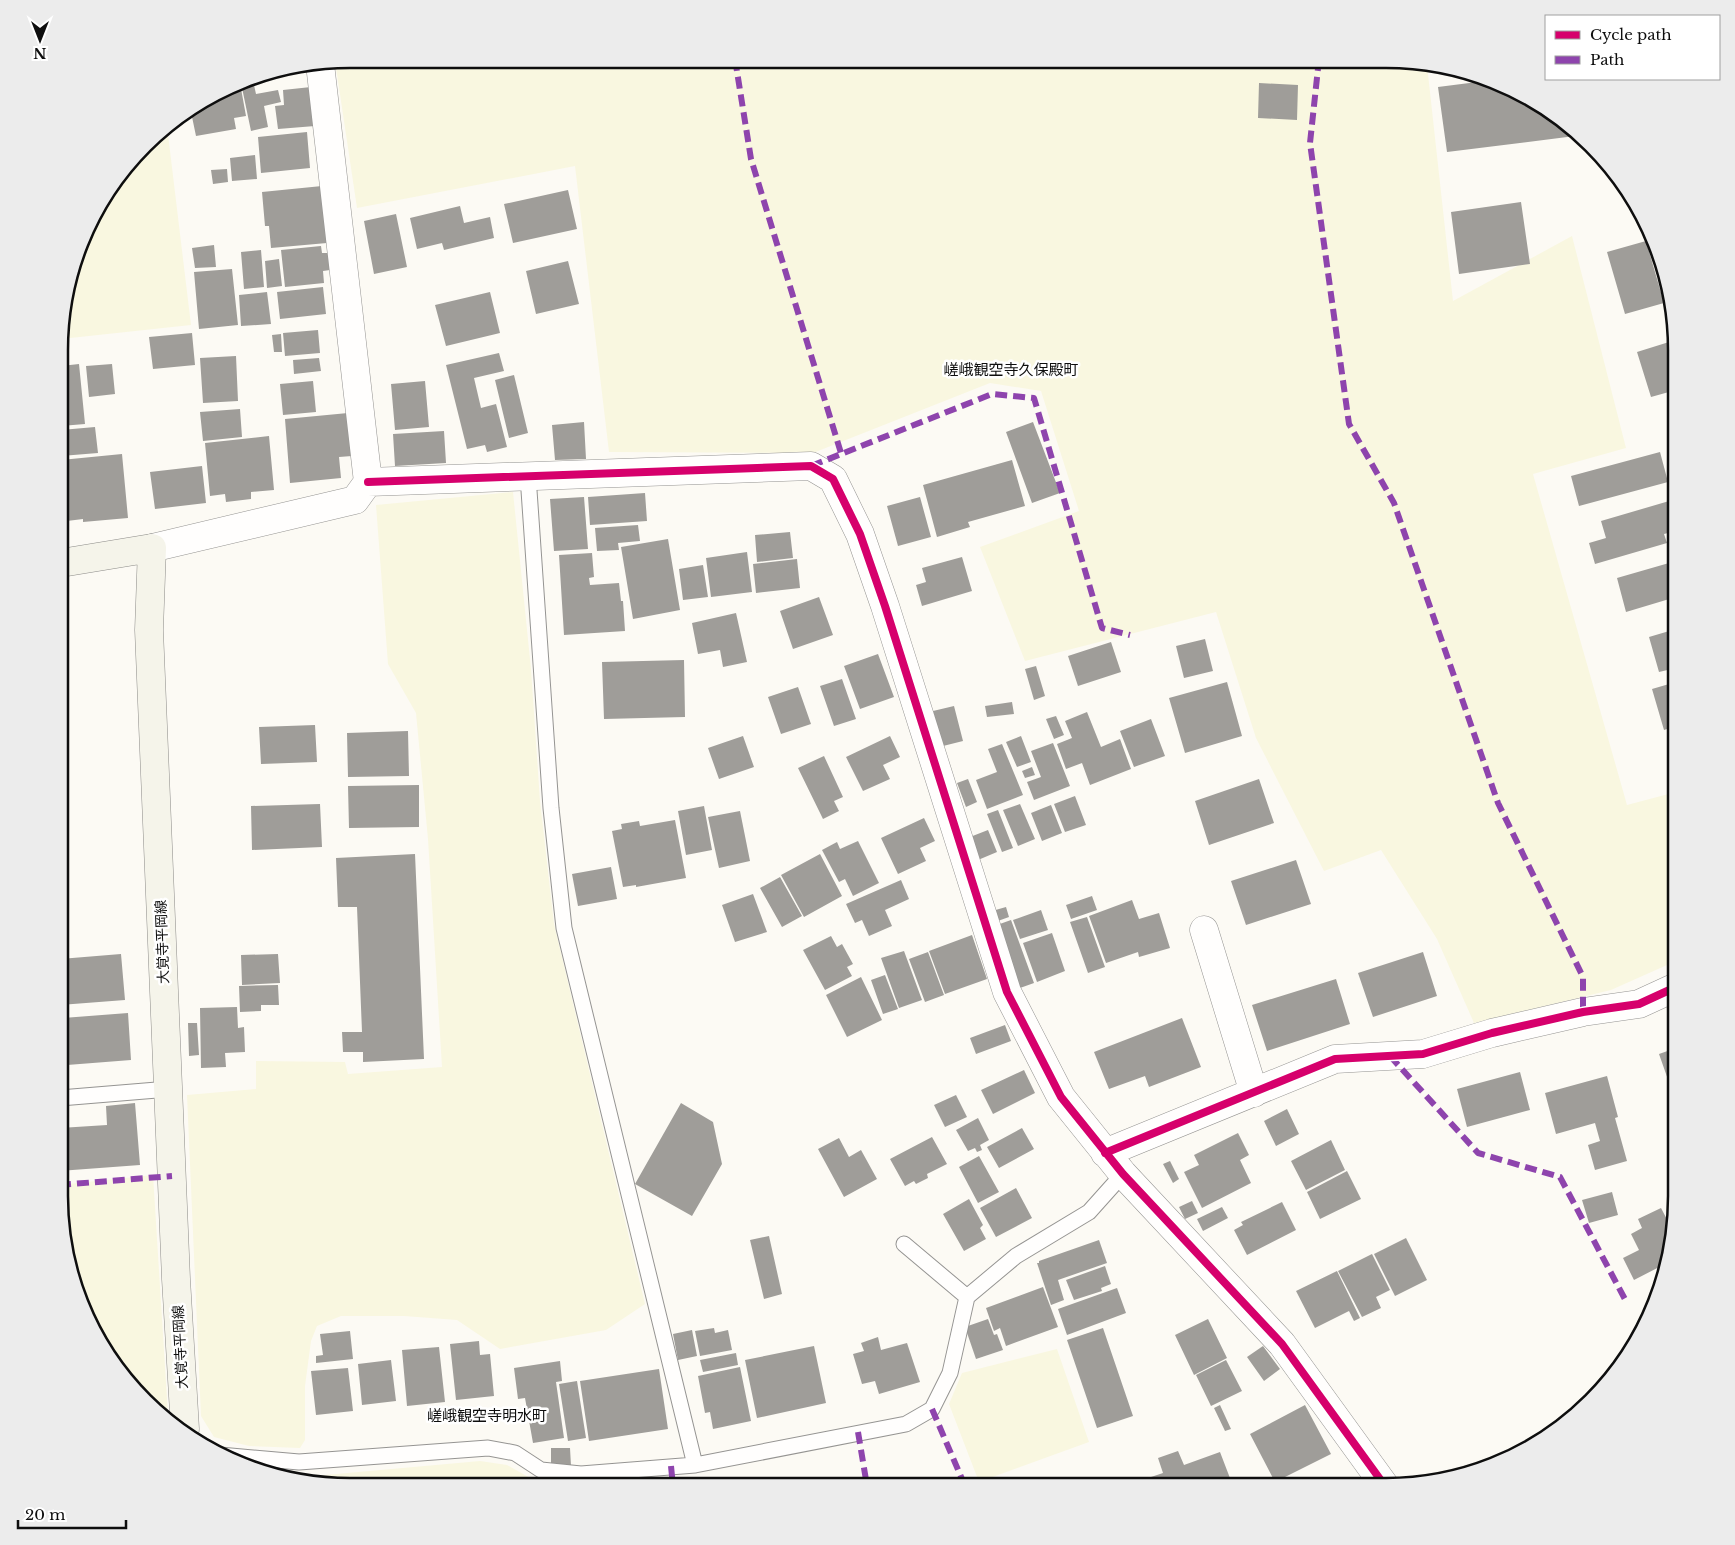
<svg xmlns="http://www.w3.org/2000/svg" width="1735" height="1545" font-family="'Libre Baskerville','Noto Sans JP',serif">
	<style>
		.farmland { fill: #f9f7e0 }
		.building { fill: #9f9d99 }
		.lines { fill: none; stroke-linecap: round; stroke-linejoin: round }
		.lane-casing { stroke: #959492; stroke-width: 17 }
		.street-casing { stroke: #959492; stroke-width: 29 }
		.secondary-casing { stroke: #8c8b88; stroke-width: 29 }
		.lane { stroke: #fffefd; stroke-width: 15 }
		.street { stroke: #fffefd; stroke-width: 28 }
		.secondary { stroke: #f5f4ea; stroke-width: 28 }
		.quiet { stroke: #8e44ad; stroke-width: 6; stroke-dasharray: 12 6; stroke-linecap: butt }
		.cycleway-casing { stroke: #fff; stroke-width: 11 }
		.cycleway { stroke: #d6006c; stroke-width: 8 }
		.labels { text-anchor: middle; stroke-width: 5; stroke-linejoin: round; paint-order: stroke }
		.street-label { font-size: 14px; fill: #0e0e0e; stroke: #fff }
		.neighbourhood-label { font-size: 15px; fill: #0e0e0e; stroke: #fff }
		.rim { fill: none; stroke: #0e0e0e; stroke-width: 2.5 }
	</style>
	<rect width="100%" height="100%" fill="#fcfaf4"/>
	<path class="farmland" d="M 350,59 L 1405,59 L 1427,65 L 1453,301 L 1572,236 L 1626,448 L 1533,474 L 1627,805 L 1676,792 L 1676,961 L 1611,990 L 1474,1023 L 1437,939 L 1381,850 L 1324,871 L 1256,738 L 1216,612 L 1025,661 L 980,547 L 1079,511 L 1041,391 L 990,383 L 813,453 L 609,452 L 575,166 L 357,208 L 335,61 Z
		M 167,126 L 191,325 L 61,339 L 61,311 L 98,204 L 158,131 Z
		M 513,492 L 531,669 L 540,801 L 554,924 L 645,1304 L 606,1330 L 500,1349 L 457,1320 L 404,1316 L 341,1316 L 317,1326 L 311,1341 L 305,1386 L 305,1440 L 300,1448 L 249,1446 L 214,1437 L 201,1416 L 187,1095 L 256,1089 L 256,1061 L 345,1062 L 348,1074 L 442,1067 L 428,839 L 416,713 L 388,664 L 376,505 Z
		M 153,1175 L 168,1415 L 131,1387 L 81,1307 L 59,1214 L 59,1185 Z
		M 1057,1349 L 1089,1442 L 979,1482 L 949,1404 L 962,1373 Z
		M 480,1461 L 507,1465 L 532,1479 L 534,1486 L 349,1486 L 292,1481 L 273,1474 L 314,1476 Z"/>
	<path class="building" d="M 252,76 L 256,94 L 278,90 L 281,102 L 264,106 L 268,127 L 251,131 L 241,83 Z
		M 1485,81 L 1514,89 L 1575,136 L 1447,152 L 1438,87 Z
		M 240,83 L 246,116 L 234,118 L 236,129 L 196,136 L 191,112 Z
		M 1259,83 L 1298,85 L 1297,120 L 1258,118 Z
		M 311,87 L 315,126 L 278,129 L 275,106 L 284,105 L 283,90 Z
		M 307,132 L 310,168 L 261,173 L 258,137 Z
		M 255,155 L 257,179 L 232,181 L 230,158 Z
		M 227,169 L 228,182 L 213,184 L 211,170 Z
		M 322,186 L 327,243 L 271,248 L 269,226 L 265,226 L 262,192 Z
		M 568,190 L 577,229 L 513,243 L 504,204 Z
		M 1521,202 L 1530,264 L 1459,274 L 1451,212 Z
		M 460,206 L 464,223 L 490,217 L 494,238 L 444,250 L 442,243 L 417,249 L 410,218 Z
		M 396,214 L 407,267 L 374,274 L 364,221 Z
		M 1646,241 L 1664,303 L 1625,314 L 1607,252 Z
		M 214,245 L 216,267 L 195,268 L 192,248 Z
		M 321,246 L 322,253 L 328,253 L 330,270 L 323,271 L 324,283 L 285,287 L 281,250 Z
		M 261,250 L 264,287 L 244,289 L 241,252 Z
		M 279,259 L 282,286 L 267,288 L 265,261 Z
		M 568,261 L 579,304 L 536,314 L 526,271 Z
		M 232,269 L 238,325 L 199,329 L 194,272 Z
		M 323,287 L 326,314 L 280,319 L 277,292 Z
		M 267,292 L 271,324 L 241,326 L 239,295 Z
		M 490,292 L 500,333 L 446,346 L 435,305 Z
		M 318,330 L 320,353 L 285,356 L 283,333 Z
		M 192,333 L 195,365 L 153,369 L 149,337 Z
		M 281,334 L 282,352 L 274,352 L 272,335 Z
		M 1669,342 L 1676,365 L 1676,390 L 1651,397 L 1637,352 Z
		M 499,353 L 504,371 L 474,378 L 481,408 L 496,404 L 507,447 L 487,452 L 485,445 L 467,449 L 446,365 Z
		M 236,356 L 238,401 L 203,403 L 200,358 Z
		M 319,358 L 321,371 L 294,374 L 293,360 Z
		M 79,364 L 85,424 L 61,426 L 61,366 Z
		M 112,364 L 115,394 L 89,397 L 86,366 Z
		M 514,375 L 528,433 L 509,438 L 495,380 Z
		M 313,381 L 316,412 L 283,415 L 280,384 Z
		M 425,381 L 429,427 L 395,430 L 391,384 Z
		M 240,409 L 242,437 L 203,441 L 200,412 Z
		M 348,413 L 352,456 L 339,457 L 341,478 L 290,483 L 285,419 Z
		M 584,422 L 586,459 L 555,460 L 552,425 Z
		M 1033,422 L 1060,493 L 1032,503 L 1006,432 Z
		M 95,427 L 98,453 L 61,456 L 61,430 Z
		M 444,431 L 446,463 L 395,466 L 393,434 Z
		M 269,436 L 274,490 L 251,492 L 251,499 L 226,502 L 225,494 L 210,496 L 205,443 Z
		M 1660,452 L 1668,482 L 1579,506 L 1571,476 Z
		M 122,454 L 128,518 L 83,522 L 83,519 L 67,521 L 61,460 Z
		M 1012,460 L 1025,506 L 968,522 L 970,527 L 937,537 L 923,485 Z
		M 202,466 L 206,503 L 155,509 L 150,472 Z
		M 645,493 L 647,521 L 590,525 L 588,497 Z
		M 584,497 L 588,549 L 554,551 L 550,499 Z
		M 920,497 L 931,537 L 898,546 L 887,506 Z
		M 1676,499 L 1676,531 L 1664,534 L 1667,543 L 1595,564 L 1589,543 L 1606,538 L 1601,521 Z
		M 638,525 L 640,541 L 618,543 L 619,550 L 597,551 L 595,528 Z
		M 790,532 L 793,558 L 757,562 L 755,535 Z
		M 668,539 L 680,610 L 633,619 L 621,547 Z
		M 747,552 L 752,592 L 711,597 L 706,558 Z
		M 592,553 L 594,577 L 589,578 L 590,585 L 619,583 L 621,601 L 623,601 L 625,631 L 564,635 L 559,555 Z
		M 962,557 L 972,591 L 922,606 L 916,585 L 926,582 L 922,568 Z
		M 797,559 L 800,588 L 756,593 L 753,564 Z
		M 1669,563 L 1676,585 L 1676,597 L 1626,612 L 1617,578 Z
		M 703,565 L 708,597 L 683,600 L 679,569 Z
		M 819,597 L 833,635 L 793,649 L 780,611 Z
		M 736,613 L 747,662 L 723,667 L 720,650 L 698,654 L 692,623 Z
		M 1676,629 L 1676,668 L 1659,672 L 1649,637 Z
		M 1205,639 L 1213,671 L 1184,678 L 1176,646 Z
		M 1111,642 L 1121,672 L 1078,686 L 1068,656 Z
		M 878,654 L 894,697 L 860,709 L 844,666 Z
		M 684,660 L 685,717 L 604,719 L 602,662 Z
		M 1036,666 L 1045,696 L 1034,700 L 1025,669 Z
		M 842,679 L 856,719 L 834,726 L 820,686 Z
		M 1227,682 L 1242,736 L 1185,753 L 1169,698 Z
		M 1676,682 L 1676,726 L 1664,730 L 1652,689 Z
		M 798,687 L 811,724 L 781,734 L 768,697 Z
		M 1012,702 L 1014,714 L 987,717 L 985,706 Z
		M 954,706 L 963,741 L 943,746 L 933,711 Z
		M 1087,712 L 1101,747 L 1120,739 L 1131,769 L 1090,785 L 1082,763 L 1066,769 L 1057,744 L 1072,738 L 1065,721 Z
		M 1056,716 L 1064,735 L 1054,739 L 1046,719 Z
		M 1151,719 L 1165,756 L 1134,767 L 1120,731 Z
		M 315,725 L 317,762 L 261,764 L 259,727 Z
		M 408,731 L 409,776 L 348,777 L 347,733 Z
		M 743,736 L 754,767 L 719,779 L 708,748 Z
		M 890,736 L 900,757 L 883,765 L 890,779 L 863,791 L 846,757 Z
		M 1021,736 L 1031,762 L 1017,767 L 1006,742 Z
		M 1053,743 L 1070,786 L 1034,800 L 1027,782 L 1041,777 L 1031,751 Z
		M 1002,744 L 1023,795 L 987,809 L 976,780 L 997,772 L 988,749 Z
		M 824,756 L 843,797 L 834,801 L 839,811 L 823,819 L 798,768 Z
		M 1032,767 L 1035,775 L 1025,778 L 1022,771 Z
		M 968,779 L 977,802 L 966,807 L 957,783 Z
		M 1259,779 L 1274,823 L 1209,845 L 1195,801 Z
		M 419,785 L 419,827 L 349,828 L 348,786 Z
		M 1075,796 L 1086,825 L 1065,832 L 1054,804 Z
		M 320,804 L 322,847 L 252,850 L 251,806 Z
		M 1020,804 L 1035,839 L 1018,846 L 1003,810 Z
		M 1051,805 L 1062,833 L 1042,841 L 1031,813 Z
		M 704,806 L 712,850 L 686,855 L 678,811 Z
		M 998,810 L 1013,848 L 1002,852 L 987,814 Z
		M 740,811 L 750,861 L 719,868 L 708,817 Z
		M 924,818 L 935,841 L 920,848 L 926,861 L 898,874 L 881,838 Z
		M 675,820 L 686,878 L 636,887 L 636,885 L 623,887 L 612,831 L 622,829 L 621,824 L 639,821 L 640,826 Z
		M 988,830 L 997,852 L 978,860 L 970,837 Z
		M 858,841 L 879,883 L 853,896 L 845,879 L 839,882 L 822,850 L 837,842 L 840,849 Z
		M 415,854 L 424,1059 L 363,1062 L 363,1052 L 343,1052 L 342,1032 L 362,1032 L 357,907 L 338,907 L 336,858 Z
		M 820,854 L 842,896 L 804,917 L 781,875 Z
		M 1296,860 L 1311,904 L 1246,925 L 1231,881 Z
		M 611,867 L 617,899 L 578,906 L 572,874 Z
		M 780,877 L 802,916 L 782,927 L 760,888 Z
		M 901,880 L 909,899 L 885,910 L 892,926 L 869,936 L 862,920 L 855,923 L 846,904 Z
		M 753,894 L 767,932 L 735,942 L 722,905 Z
		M 1092,896 L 1097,910 L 1071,919 L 1066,905 Z
		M 1132,900 L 1139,919 L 1159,913 L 1170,948 L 1139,957 L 1138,952 L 1106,963 L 1089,916 Z
		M 1006,907 L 1009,917 L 995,922 L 992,911 Z
		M 1041,910 L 1048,930 L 1020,939 L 1013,920 Z
		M 1087,917 L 1105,967 L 1088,973 L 1070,922 Z
		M 1011,920 L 1034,983 L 1020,988 L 997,925 Z
		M 1052,933 L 1065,971 L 1037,982 L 1023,943 Z
		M 972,935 L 987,979 L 945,994 L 929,951 Z
		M 831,936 L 837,947 L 842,944 L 853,964 L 847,967 L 852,976 L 825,990 L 803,950 Z
		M 904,951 L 922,1000 L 899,1008 L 881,958 Z
		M 928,952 L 944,995 L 925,1002 L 909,959 Z
		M 1423,952 L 1437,996 L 1373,1017 L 1358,973 Z
		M 121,954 L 125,1000 L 60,1005 L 60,959 Z
		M 278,954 L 280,983 L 242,985 L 241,955 Z
		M 885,975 L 898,1009 L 883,1014 L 871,980 Z
		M 861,977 L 882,1020 L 847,1037 L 826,995 Z
		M 1336,979 L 1350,1024 L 1267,1051 L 1252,1005 Z
		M 278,985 L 279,1005 L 261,1005 L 261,1011 L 240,1012 L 239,986 Z
		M 237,1007 L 238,1028 L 244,1027 L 245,1052 L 225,1053 L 226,1067 L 201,1068 L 200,1008 Z
		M 128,1013 L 131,1060 L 67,1065 L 63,1018 Z
		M 1182,1018 L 1201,1067 L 1149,1087 L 1145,1076 L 1109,1089 L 1094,1052 Z
		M 188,1023 L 197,1023 L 199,1055 L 189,1056 Z
		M 1005,1025 L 1011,1041 L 976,1054 L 970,1038 Z
		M 1676,1048 L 1676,1090 L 1672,1091 L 1659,1054 Z
		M 1024,1070 L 1035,1093 L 993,1114 L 981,1090 Z
		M 1520,1072 L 1530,1110 L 1467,1127 L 1457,1089 Z
		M 1607,1076 L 1618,1117 L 1615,1118 L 1627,1161 L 1595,1170 L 1588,1145 L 1600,1141 L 1595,1123 L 1556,1134 L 1545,1093 Z
		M 956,1095 L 967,1117 L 945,1127 L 934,1105 Z
		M 135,1103 L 140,1165 L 59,1171 L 60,1128 L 107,1125 L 106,1106 Z
		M 681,1103 L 713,1122 L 722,1164 L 692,1216 L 635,1184 Z
		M 1287,1109 L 1299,1134 L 1276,1146 L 1264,1121 Z
		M 978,1118 L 989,1140 L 980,1145 L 982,1150 L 977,1152 L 975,1148 L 968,1151 L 956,1130 Z
		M 1022,1128 L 1034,1149 L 999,1168 L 987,1147 Z
		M 1238,1133 L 1249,1155 L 1240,1160 L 1251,1183 L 1202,1208 L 1184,1172 L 1199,1165 L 1194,1155 Z
		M 932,1137 L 947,1164 L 927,1174 L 928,1178 L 916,1184 L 914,1181 L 905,1186 L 890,1159 Z
		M 839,1138 L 849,1157 L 861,1150 L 877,1179 L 844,1197 L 818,1149 Z
		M 1331,1140 L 1345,1170 L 1306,1190 L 1291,1161 Z
		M 979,1156 L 999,1192 L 978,1203 L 959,1167 Z
		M 1170,1161 L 1179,1179 L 1173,1183 L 1163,1164 Z
		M 1347,1171 L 1361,1199 L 1320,1219 L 1307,1192 Z
		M 1016,1188 L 1032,1218 L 996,1237 L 980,1208 Z
		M 1612,1192 L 1618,1215 L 1589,1223 L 1582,1200 Z
		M 969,1199 L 983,1225 L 980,1228 L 986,1239 L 964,1251 L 943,1214 Z
		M 1192,1201 L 1198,1213 L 1185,1219 L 1179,1207 Z
		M 1282,1202 L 1296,1230 L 1247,1255 L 1234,1230 L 1243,1225 L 1241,1222 Z
		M 1222,1207 L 1228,1218 L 1203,1231 L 1197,1219 Z
		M 1661,1208 L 1672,1229 L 1667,1263 L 1634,1280 L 1623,1258 L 1639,1250 L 1631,1234 L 1642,1228 L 1638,1219 Z
		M 769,1236 L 782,1294 L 764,1299 L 750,1240 Z
		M 1406,1238 L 1427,1280 L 1395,1296 L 1374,1254 Z
		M 1099,1240 L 1107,1263 L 1058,1280 L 1064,1300 L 1051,1305 L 1037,1263 L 1039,1263 L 1039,1261 Z
		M 1372,1254 L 1390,1290 L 1376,1297 L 1381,1308 L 1362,1317 L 1338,1271 Z
		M 1105,1266 L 1111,1284 L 1101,1288 L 1102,1291 L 1074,1300 L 1066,1280 Z
		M 1337,1271 L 1360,1318 L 1354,1321 L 1349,1311 L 1315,1328 L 1296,1291 Z
		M 1043,1287 L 1058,1327 L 1006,1346 L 1000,1328 L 994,1331 L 986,1308 Z
		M 1117,1288 L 1126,1313 L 1067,1335 L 1058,1309 Z
		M 988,1319 L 994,1335 L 997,1334 L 1003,1350 L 976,1359 L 965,1327 Z
		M 1208,1319 L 1227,1358 L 1194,1375 L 1175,1335 Z
		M 714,1328 L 715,1333 L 728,1330 L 732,1350 L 700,1356 L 695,1331 Z
		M 1103,1328 L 1133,1416 L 1097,1428 L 1067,1340 Z
		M 692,1330 L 697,1356 L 678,1360 L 673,1334 Z
		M 350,1331 L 353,1359 L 316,1363 L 316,1356 L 323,1355 L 320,1334 Z
		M 878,1337 L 881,1350 L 907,1343 L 920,1382 L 879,1394 L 875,1381 L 862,1384 L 853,1354 L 864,1351 L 861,1343 Z
		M 479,1341 L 480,1355 L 490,1354 L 494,1396 L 456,1400 L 450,1344 Z
		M 814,1346 L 826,1403 L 757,1418 L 745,1360 Z
		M 1263,1346 L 1280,1369 L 1264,1381 L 1247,1357 Z
		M 439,1347 L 445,1402 L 407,1406 L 402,1350 Z
		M 736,1353 L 738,1365 L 703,1372 L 700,1360 Z
		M 391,1360 L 396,1401 L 362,1405 L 358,1364 Z
		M 1226,1360 L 1242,1391 L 1211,1406 L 1196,1375 Z
		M 560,1361 L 562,1381 L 556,1382 L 564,1438 L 533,1443 L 525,1398 L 518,1399 L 514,1368 Z
		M 740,1367 L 751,1421 L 713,1429 L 710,1412 L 705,1413 L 698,1376 Z
		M 348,1368 L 353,1411 L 316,1415 L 311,1371 Z
		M 659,1369 L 668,1429 L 589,1441 L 580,1381 Z
		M 577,1381 L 586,1438 L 568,1441 L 559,1384 Z
		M 1220,1405 L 1231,1429 L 1225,1431 L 1214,1408 Z
		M 1305,1405 L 1331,1454 L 1275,1482 L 1250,1434 Z
		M 551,1448 L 570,1448 L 571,1466 L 551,1467 Z
		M 1178,1451 L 1184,1465 L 1220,1452 L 1233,1486 L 1154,1486 L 1151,1477 L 1163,1473 L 1158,1458 Z"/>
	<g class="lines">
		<g class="lane-casing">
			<path id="lane" d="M 528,476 L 551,808 L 564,928 L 695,1465
				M 60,1098 L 169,1089
				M 904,1244 L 967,1297
				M 220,1455 L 299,1462 L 488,1448 L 515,1453 L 541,1470 L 581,1474 L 695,1465 L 906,1424 L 932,1409 L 950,1373 L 967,1297 L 1016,1256 L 1089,1212 L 1123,1174"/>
		</g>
		<g class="street-casing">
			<path id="street" d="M 368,482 L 811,466 L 833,479 L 860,534 L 885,606 L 1007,992 L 1061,1097 L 1123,1174 L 1282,1344 L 1385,1486
				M 152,548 L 355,500 L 368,482 L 320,64
				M 1204,930 L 1254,1093
				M 1105,1153 L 1335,1059 L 1423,1054 L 1492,1033 L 1583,1012 L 1639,1004 L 1676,987"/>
		</g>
		<g class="secondary-casing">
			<path id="secondary" d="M 61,563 L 152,548 L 149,630 L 176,1279 L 185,1429"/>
		</g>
		<use href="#lane" class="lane"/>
		<use href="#street" class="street"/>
		<use href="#secondary" class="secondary"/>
		<path class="quiet" d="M 735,59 L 751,159 L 841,453
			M 1319,59 L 1310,143 L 1349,424 L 1394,503 L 1498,803 L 1583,977 L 1583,1012
			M 811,466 L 992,394 L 1034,398 L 1102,628 L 1130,635
			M 1390,1056 L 1478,1153 L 1560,1177 L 1627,1303
			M 59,1185 L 172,1176
			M 932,1409 L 965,1486
			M 858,1432 L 867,1486
			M 671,1466 L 673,1486"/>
		<g class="cycleway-casing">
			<path id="cycleway" d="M 368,482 L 811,466 L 833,479 L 860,534 L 885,606 L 1007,992 L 1061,1097 L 1123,1174 L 1282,1344 L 1385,1486
				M 1105,1153 L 1335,1059 L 1423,1054 L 1492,1033 L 1583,1012 L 1639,1004 L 1676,987"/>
		</g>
		<use href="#cycleway" class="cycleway"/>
	</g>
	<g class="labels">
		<g class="street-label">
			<text transform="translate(162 942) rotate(-92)" y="5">大覚寺平岡線</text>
			<text transform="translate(180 1347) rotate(-93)" y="5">大覚寺平岡線</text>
		</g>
		<g class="neighbourhood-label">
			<text x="1011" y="375">嵯峨観空寺久保殿町</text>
			<text x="487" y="1421">嵯峨観空寺明水町</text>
		</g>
	</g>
	<path d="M0 0H1735V1545H0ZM350 68H1386A282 282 0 0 1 1668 350V1196A282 282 0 0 1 1386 1478H350A282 282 0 0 1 68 1196V350A282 282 0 0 1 350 68Z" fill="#ececec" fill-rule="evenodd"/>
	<path class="rim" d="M350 68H1386A282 282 0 0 1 1668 350V1196A282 282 0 0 1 1386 1478H350A282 282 0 0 1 68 1196V350A282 282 0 0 1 350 68Z"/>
	<rect x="1545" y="15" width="175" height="65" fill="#ffffff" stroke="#9f9f9f"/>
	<rect x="1555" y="31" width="25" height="8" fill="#d6006c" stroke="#9f9f9f"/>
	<text x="1590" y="40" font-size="15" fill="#0e0e0e">Cycle path</text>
	<rect x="1555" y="56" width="25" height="8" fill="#8e44ad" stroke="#9f9f9f"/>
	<text x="1590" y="65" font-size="15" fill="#0e0e0e">Path</text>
	<g transform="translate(40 40) rotate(180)" stroke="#ffffff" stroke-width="4" paint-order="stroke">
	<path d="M0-4L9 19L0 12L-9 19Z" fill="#0e0e0e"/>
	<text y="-8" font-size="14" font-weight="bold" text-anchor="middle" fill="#0e0e0e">N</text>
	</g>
	<path d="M18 1520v8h108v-8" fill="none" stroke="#0e0e0e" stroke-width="2.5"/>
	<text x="25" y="1520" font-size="15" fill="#0e0e0e" stroke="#ffffff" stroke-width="4" paint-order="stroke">20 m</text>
</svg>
